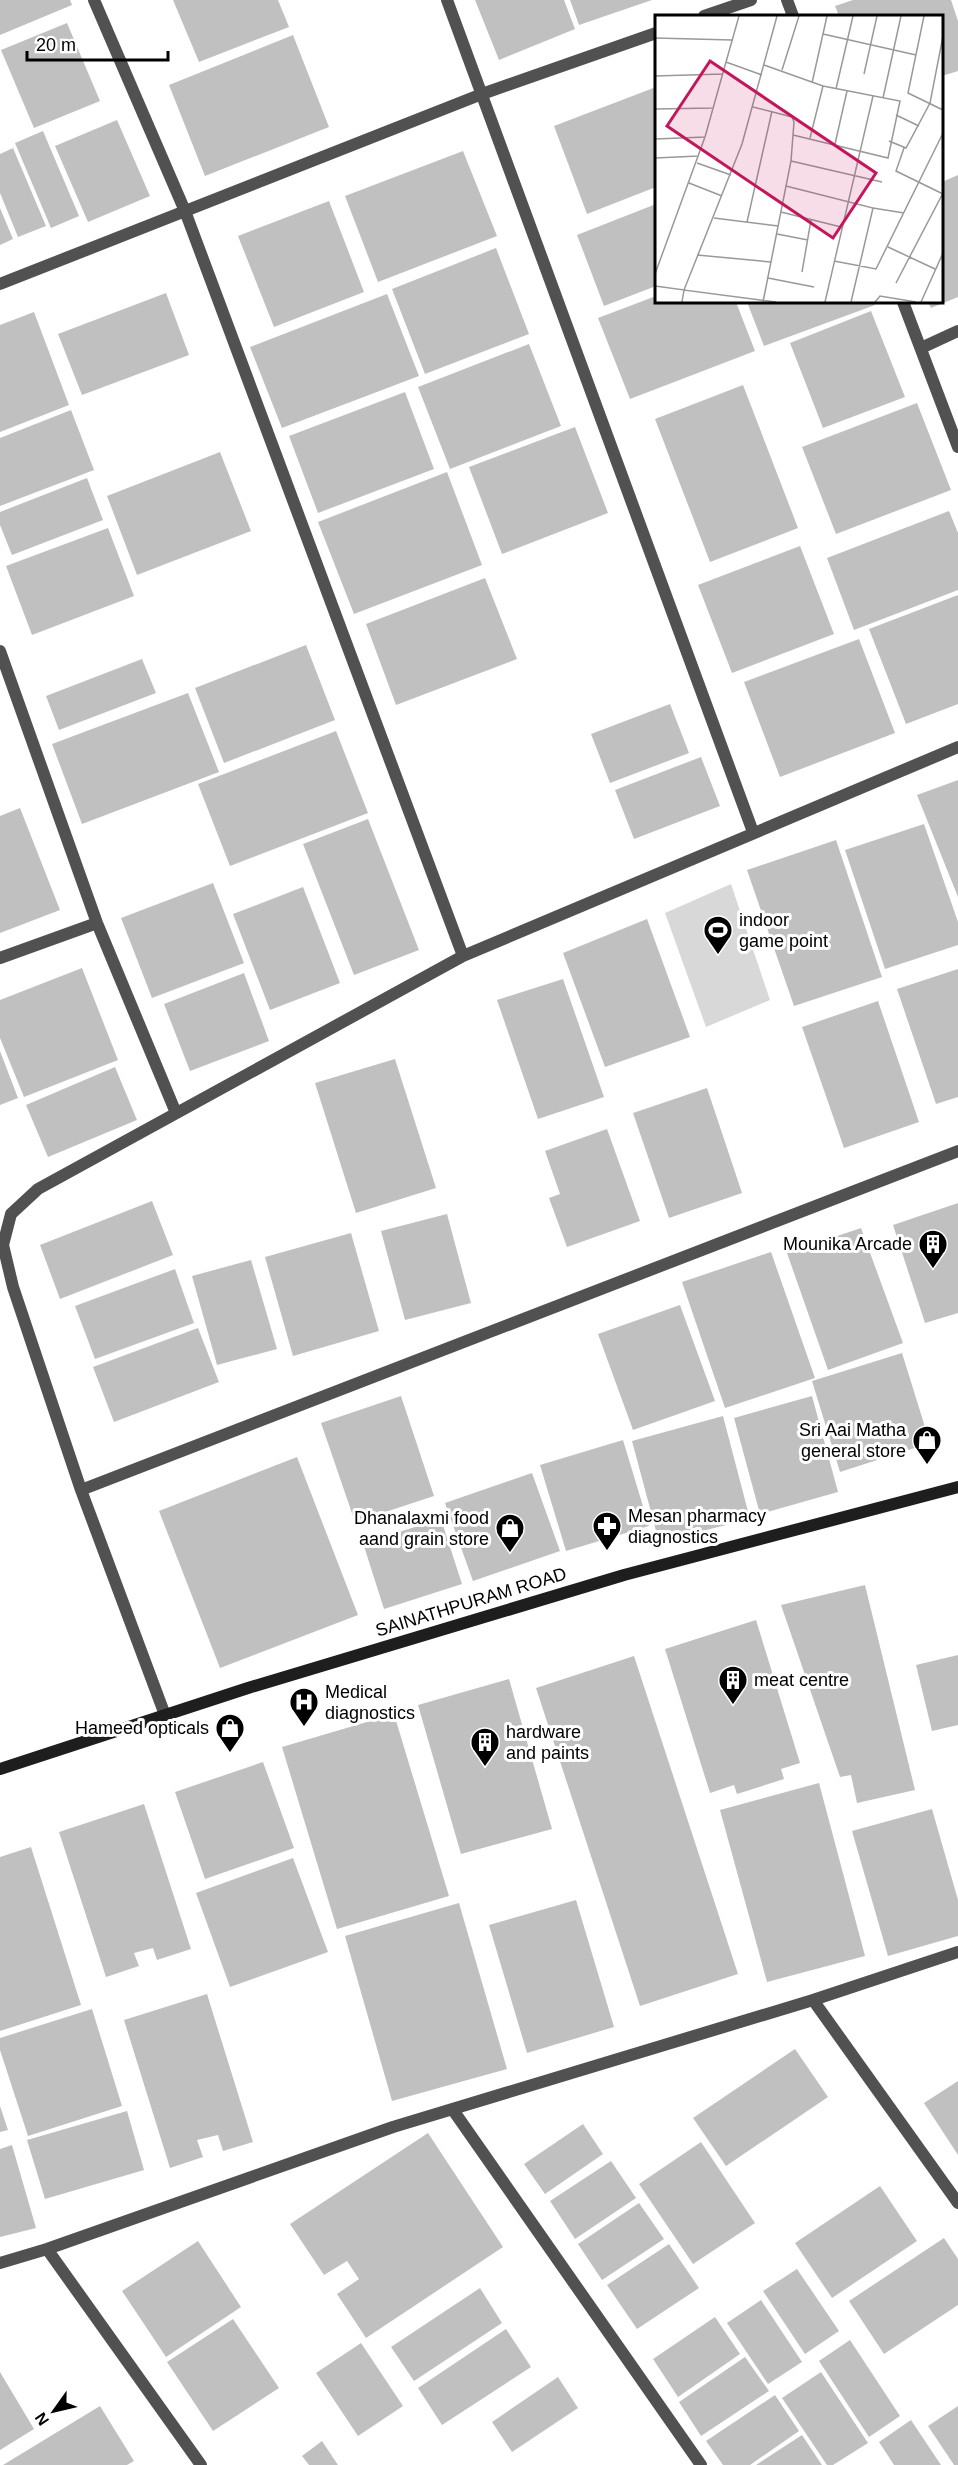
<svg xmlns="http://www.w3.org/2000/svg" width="958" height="2465" font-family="Helvetica,sans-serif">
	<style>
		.green { fill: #d8d8d8 }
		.building { fill: #c0c0c0 }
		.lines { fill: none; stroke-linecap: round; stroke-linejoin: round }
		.street { stroke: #515151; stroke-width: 12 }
		.secondary { stroke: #1e1e1e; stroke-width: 12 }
		.labels { text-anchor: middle; stroke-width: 6; stroke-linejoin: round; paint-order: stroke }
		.poi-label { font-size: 18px; fill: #000; stroke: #fff; text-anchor: start }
		.street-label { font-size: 18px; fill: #000; stroke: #fff }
		.inset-road { fill: none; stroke: #999; stroke-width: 1.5 }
		.view { fill: #c2185b; fill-opacity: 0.15; stroke: #c2185b; stroke-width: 3 }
		.inset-edge { fill: none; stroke: #000; stroke-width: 3 }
	</style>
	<rect width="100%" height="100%" fill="#fff"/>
	<path class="green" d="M 731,884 L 770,1000 L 706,1027 L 665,913 Z"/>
	<path class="building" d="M 0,0 L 70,0 L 72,5 L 0,35 Z
		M 173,0 L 278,0 L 289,27 L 199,62 Z
		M 475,0 L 564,0 L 575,29 L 499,60 Z
		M 570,0 L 652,0 L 579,25 Z
		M 853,0 L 951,0 L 958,21 L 958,71 L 942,76 L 942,16 L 839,16 L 835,6 Z
		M 67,23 L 100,101 L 34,128 L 1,50 Z
		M 293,35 L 329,127 L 205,176 L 169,85 Z
		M 656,87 L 656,187 L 587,214 L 554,126 Z
		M 117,120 L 150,196 L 88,222 L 55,146 Z
		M 43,131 L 79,216 L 51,228 L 15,143 Z
		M 13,148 L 46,226 L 18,237 L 0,193 L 0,154 Z
		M 463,151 L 497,236 L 378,282 L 345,196 Z
		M 958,175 L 958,297 L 931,308 L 928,302 L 942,302 L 942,182 Z
		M 329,201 L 364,292 L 274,327 L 238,236 Z
		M 656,204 L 656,286 L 604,306 L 577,235 Z
		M 0,208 L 13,239 L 0,245 Z
		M 496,248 L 529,334 L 425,374 L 392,289 Z
		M 166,293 L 189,355 L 82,395 L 58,334 Z
		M 387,294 L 419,376 L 282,428 L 250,347 Z
		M 656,296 L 656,302 L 736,302 L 755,351 L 630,399 L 598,318 Z
		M 747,302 L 873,302 L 875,305 L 764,346 Z
		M 871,311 L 905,397 L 823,428 L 790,343 Z
		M 34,312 L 69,405 L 0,432 L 0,325 Z
		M 529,344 L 561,426 L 450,469 L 418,387 Z
		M 743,385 L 798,528 L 710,562 L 655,419 Z
		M 405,392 L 434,469 L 318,513 L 289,436 Z
		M 917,403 L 951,490 L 836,534 L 802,447 Z
		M 71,410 L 94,470 L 0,506 L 0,438 Z
		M 575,427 L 608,513 L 502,554 L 469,467 Z
		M 220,452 L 251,531 L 137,575 L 107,496 Z
		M 447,472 L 482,565 L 354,614 L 318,522 Z
		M 87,478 L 103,520 L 12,555 L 0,525 L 0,512 Z
		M 949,511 L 958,533 L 958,590 L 854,630 L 827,558 Z
		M 108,528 L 134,596 L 32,635 L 6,566 Z
		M 800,546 L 834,634 L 732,673 L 698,585 Z
		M 485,578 L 517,659 L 396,705 L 366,624 Z
		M 958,595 L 958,704 L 906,724 L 869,629 Z
		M 859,639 L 895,733 L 780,777 L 744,682 Z
		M 306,645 L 335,720 L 224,763 L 195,688 Z
		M 142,659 L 156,693 L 59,730 L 46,696 Z
		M 188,693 L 219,772 L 82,824 L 52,744 Z
		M 670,704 L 689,753 L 610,783 L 591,734 Z
		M 336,731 L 368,813 L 230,866 L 198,784 Z
		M 701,757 L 720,806 L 634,839 L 615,790 Z
		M 958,780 L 958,897 L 917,795 Z
		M 20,808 L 60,910 L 0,933 L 0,816 Z
		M 368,819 L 419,950 L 354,975 L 303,844 Z
		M 924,824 L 958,922 L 958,945 L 885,969 L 845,850 Z
		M 836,840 L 882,977 L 794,1006 L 747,870 Z
		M 213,883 L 244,963 L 152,998 L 121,918 Z
		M 303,887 L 340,983 L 270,1010 L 233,914 Z
		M 647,919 L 690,1037 L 605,1067 L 563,953 Z
		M 82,968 L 118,1060 L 24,1097 L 0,1038 L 0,1000 Z
		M 958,969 L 958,1097 L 936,1104 L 897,989 Z
		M 244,973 L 269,1041 L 190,1071 L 164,1004 Z
		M 563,979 L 604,1097 L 538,1119 L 497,1000 Z
		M 878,1001 L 919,1122 L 844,1148 L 802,1027 Z
		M 0,1051 L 18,1098 L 0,1105 Z
		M 395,1059 L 436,1188 L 356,1213 L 315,1083 Z
		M 115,1067 L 137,1120 L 48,1157 L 26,1105 Z
		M 707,1088 L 742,1193 L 669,1218 L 633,1113 Z
		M 607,1129 L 640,1221 L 567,1247 L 549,1198 L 560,1194 L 545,1151 Z
		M 152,1201 L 173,1255 L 60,1299 L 40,1245 Z
		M 958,1203 L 958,1313 L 925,1323 L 893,1225 Z
		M 447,1214 L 471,1303 L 405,1320 L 381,1231 Z
		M 861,1228 L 903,1343 L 828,1370 L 787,1253 Z
		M 351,1233 L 379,1331 L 293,1356 L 265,1257 Z
		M 771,1252 L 815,1378 L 725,1408 L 682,1282 Z
		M 251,1260 L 277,1349 L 217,1365 L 192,1276 Z
		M 175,1269 L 194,1323 L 95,1359 L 75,1306 Z
		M 680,1305 L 715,1401 L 633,1430 L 598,1334 Z
		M 198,1328 L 219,1382 L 114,1422 L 93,1367 Z
		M 902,1353 L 930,1443 L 840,1472 L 812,1381 Z
		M 401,1396 L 434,1496 L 355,1522 L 321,1423 Z
		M 812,1396 L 838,1492 L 760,1514 L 734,1418 Z
		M 723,1416 L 750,1519 L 659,1542 L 632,1441 Z
		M 623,1440 L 649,1526 L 566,1551 L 540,1465 Z
		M 297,1457 L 358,1615 L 220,1668 L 159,1511 Z
		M 532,1473 L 560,1551 L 473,1581 L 445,1503 Z
		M 441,1519 L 462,1584 L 384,1609 L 363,1543 Z
		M 865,1585 L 915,1790 L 857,1803 L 851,1775 L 840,1777 L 781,1605 Z
		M 756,1620 L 800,1763 L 781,1769 L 784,1779 L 737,1794 L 734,1785 L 710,1793 L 665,1649 Z
		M 958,1655 L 958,1725 L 932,1731 L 916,1665 Z
		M 634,1656 L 738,1974 L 640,2006 L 536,1688 Z
		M 509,1679 L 552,1829 L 461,1854 L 418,1705 Z
		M 394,1714 L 449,1896 L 337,1929 L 282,1747 Z
		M 263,1762 L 294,1848 L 205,1879 L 175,1792 Z
		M 819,1783 L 865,1956 L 767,1982 L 720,1810 Z
		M 144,1804 L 191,1949 L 157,1960 L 153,1948 L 134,1953 L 139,1966 L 106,1977 L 59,1832 Z
		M 932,1809 L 958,1900 L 958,1936 L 888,1956 L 852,1831 Z
		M 31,1847 L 81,2005 L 0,2031 L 0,1857 Z
		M 293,1858 L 328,1952 L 230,1987 L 196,1893 Z
		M 576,1900 L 614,2027 L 527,2053 L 489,1925 Z
		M 459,1903 L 507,2069 L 392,2101 L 345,1936 Z
		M 207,1994 L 253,2142 L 223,2151 L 218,2135 L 197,2140 L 203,2157 L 170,2168 L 124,2020 Z
		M 92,2009 L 122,2106 L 28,2136 L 0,2050 L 0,2038 Z
		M 795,2049 L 828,2097 L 726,2166 L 693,2118 Z
		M 958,2081 L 958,2155 L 924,2103 Z
		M 0,2106 L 8,2130 L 0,2132 Z
		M 127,2111 L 144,2170 L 45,2199 L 27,2140 Z
		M 583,2124 L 603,2154 L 545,2194 L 524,2164 Z
		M 428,2133 L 503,2247 L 366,2338 L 337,2294 L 359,2279 L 347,2261 L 324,2275 L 290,2224 Z
		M 701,2142 L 755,2223 L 693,2264 L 639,2184 Z
		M 12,2145 L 36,2228 L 0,2237 L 0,2149 Z
		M 611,2161 L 636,2198 L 575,2239 L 550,2201 Z
		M 880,2186 L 917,2241 L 832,2298 L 795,2243 Z
		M 639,2203 L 664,2239 L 602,2280 L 578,2244 Z
		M 944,2238 L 958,2259 L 958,2305 L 884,2354 L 849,2301 Z
		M 198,2241 L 241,2307 L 166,2357 L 122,2291 Z
		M 669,2244 L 699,2288 L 637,2329 L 607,2285 Z
		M 797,2269 L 839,2331 L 805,2354 L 763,2291 Z
		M 480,2288 L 502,2323 L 414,2381 L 391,2347 Z
		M 761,2300 L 802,2362 L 768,2384 L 727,2323 Z
		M 715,2317 L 740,2354 L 678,2397 L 653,2359 Z
		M 233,2319 L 279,2388 L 213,2431 L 167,2362 Z
		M 506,2329 L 531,2367 L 442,2425 L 418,2388 Z
		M 850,2340 L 900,2416 L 869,2437 L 819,2361 Z
		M 361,2343 L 403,2406 L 358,2436 L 316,2373 Z
		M 745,2357 L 769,2391 L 701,2436 L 679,2402 Z
		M 0,2372 L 34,2429 L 0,2450 Z
		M 821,2372 L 868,2443 L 833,2465 L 827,2465 L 782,2398 Z
		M 558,2377 L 578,2408 L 512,2452 L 492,2422 Z
		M 775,2395 L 799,2431 L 750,2465 L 723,2465 L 706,2441 Z
		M 100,2406 L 134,2461 L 127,2465 L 3,2465 Z
		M 958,2406 L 958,2465 L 954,2465 L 928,2426 Z
		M 911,2420 L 941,2465 L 894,2465 L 879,2442 Z
		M 802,2435 L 822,2465 L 756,2465 Z
		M 322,2441 L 338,2465 L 309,2465 L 302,2456 Z"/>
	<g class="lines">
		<path class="street" d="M 94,0 L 185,211 L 463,956
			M 447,0 L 753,832
			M 787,0 L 793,16
			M 704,16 L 751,0
			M 0,284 L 482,94 L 656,33
			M 903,302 L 958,447
			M 921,348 L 958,331
			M 0,651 L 97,923 L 176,1113
			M 0,958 L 97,923
			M 81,1490 L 958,1151
			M 165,1715 L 81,1490 L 13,1287 L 3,1245 L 11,1214 L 38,1189 L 463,956 L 958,747
			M 813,2000 L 958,1952
			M 453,2110 L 701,2465
			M 47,2249 L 201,2465
			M 0,2263 L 47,2249 L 393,2127 L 813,2000 L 958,2203"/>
		<path class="secondary" d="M 0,1769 L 248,1688 L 624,1575 L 958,1487"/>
	</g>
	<defs>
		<g id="stadium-pin" transform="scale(1.5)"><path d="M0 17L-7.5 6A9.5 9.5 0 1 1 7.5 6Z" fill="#000" stroke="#fff"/><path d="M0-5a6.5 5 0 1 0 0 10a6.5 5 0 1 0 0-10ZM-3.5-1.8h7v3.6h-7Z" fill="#fff"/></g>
		<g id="building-pin" transform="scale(1.5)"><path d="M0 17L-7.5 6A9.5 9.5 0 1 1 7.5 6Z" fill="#000" stroke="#fff"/><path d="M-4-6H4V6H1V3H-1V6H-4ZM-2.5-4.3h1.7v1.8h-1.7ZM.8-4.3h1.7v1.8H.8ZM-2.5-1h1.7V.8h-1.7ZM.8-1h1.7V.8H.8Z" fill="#fff"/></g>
		<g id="shop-pin" transform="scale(1.5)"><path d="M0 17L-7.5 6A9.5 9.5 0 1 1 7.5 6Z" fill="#000" stroke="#fff"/><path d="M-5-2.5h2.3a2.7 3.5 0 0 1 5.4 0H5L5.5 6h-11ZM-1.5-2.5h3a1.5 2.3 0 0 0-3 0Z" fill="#fff"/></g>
		<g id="pharmacy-pin" transform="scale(1.5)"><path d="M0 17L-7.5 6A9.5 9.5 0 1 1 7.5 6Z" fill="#000" stroke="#fff"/><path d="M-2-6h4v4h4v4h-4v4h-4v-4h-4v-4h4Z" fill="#fff"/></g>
		<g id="hospital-pin" transform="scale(1.5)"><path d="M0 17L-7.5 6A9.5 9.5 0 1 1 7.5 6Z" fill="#000" stroke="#fff"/><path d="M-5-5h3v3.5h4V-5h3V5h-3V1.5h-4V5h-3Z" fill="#fff"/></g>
	</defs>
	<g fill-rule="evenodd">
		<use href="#stadium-pin" x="718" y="930"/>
		<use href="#building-pin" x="933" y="1244"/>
		<use href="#shop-pin" x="927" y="1440"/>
		<use href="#pharmacy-pin" x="607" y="1526"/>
		<use href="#shop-pin" x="510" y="1528"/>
		<use href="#building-pin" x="733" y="1680"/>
		<use href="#hospital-pin" x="304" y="1702"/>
		<use href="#shop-pin" x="230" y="1728"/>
		<use href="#building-pin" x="485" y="1742"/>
	</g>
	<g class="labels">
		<g class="poi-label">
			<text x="739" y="926">indoor<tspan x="739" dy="21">game point</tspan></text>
			<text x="912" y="1250" text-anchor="end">Mounika Arcade</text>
			<text x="906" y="1436" text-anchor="end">Sri Aai Matha<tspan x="906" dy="21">general store</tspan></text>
			<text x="628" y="1522">Mesan pharmacy<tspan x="628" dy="21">diagnostics</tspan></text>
			<text x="489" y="1524" text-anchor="end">Dhanalaxmi food<tspan x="489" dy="21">aand grain store</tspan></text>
			<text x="754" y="1686">meat centre</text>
			<text x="325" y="1698">Medical<tspan x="325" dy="21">diagnostics</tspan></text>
			<text x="209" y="1734" text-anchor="end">Hameed opticals</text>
			<text x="506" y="1738">hardware<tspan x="506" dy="21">and paints</tspan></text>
		</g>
		<g class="street-label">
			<text transform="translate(471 1602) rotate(-17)" y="6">SAINATHPURAM ROAD</text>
		</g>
	</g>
	<g transform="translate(655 15)">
		<rect width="288" height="288" fill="#fff"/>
		<path class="inset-road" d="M 269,1 L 253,78 L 288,95M 168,19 L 261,40M 0,23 L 77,25M 71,47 L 84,1M 109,50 L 168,71 L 245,86 L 233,143 L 138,120M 127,55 L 144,1M 209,59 L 222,1M 0,61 L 68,59M 157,68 L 172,1M 181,74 L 198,1M 228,83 L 246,1M 98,92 L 137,102 L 139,107 L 136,146 L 108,287M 0,94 L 59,93M 241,100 L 264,111M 155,123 L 168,71M 0,124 L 50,122 L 71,47 L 107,60M 234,126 L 251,133 L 275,88 L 288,21M 180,129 L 192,76M 249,133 L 241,156 L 288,179M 0,143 L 44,141M 136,146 L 227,167M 42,148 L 76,160M 34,168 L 67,181M 131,171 L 218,193 L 196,287M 218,193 L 249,198M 126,197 L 186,212M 59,203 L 123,211M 92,207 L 117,96M 122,219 L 153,225M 233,232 L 280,254M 42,240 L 116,247M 179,246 L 221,254 L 288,118M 147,257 L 156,205M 0,259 L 50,122M 113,263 L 159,272M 241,268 L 288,178M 0,271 L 29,275 L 87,129 L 122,1M 27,287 L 29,275 L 121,287M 170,287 L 218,81M 220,287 L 225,281 L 261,287M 266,287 L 288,238"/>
		<path class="view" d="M 55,46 L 221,158 L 178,223 L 12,111 Z"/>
		<rect width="288" height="288" class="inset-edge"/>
	</g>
	<g transform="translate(54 2411) rotate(236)" stroke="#ffffff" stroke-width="4.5" paint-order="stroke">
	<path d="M0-4.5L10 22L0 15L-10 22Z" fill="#000000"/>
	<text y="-9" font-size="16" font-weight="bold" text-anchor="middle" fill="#000000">N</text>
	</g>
	<path d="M27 51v9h141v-9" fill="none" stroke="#000000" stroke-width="3"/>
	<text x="36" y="51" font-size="18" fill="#000000" stroke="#ffffff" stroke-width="4.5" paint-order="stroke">20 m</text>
</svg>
